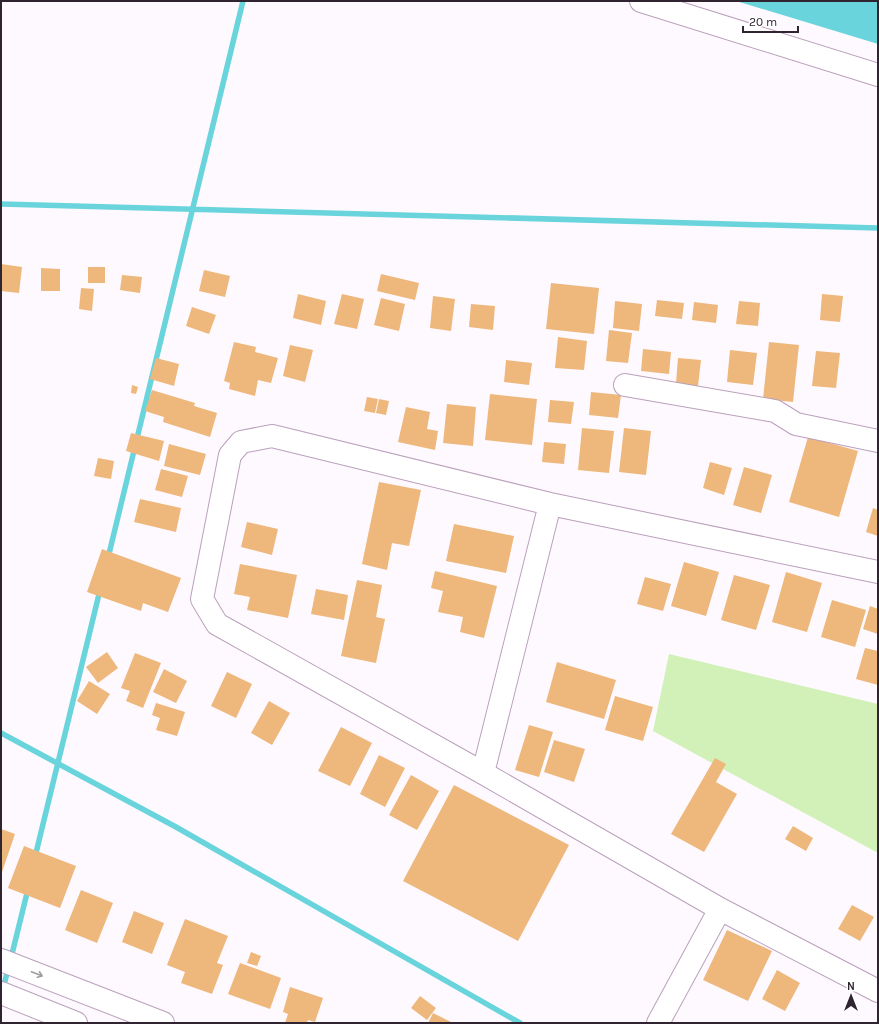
<svg xmlns="http://www.w3.org/2000/svg" width="879" height="1024" font-family="Karla,sans-serif">
	<style>
		.green { fill: #d1f1b8 }
		.water { fill: #69d4dc }
		.lines { fill: none; stroke-linecap: round; stroke-linejoin: round }
		.stream { stroke: #69d4dc; stroke-width: 5.5 }
		.building { fill: #eeb77b }
		.minor-casing { stroke: #baa0bb; stroke-width: 24 }
		.major-casing { stroke: #baa0bb; stroke-width: 24 }
		.minor { stroke: #fff; stroke-width: 22 }
		.major { stroke: #fff; stroke-width: 22 }
		.oneway { stroke: #a19ca1 }
	</style>
	<rect width="100%" height="100%" fill="#fef9ff"/>
	<path class="green" d="M 669,654 L 878,704 L 878,853 L 653,731 Z"/>
	<path class="water" d="M 736,1 L 878,1 L 878,44 Z"/>
	<g class="lines">
		<path class="stream" d="M 1,204 L 878,228
			M 108,558 L 243,1
			M 1,733 L 176,827 L 520,1023
			M 35,857 L 100,590
			M 11,958 L 28,889
			M 3,989 L 8,969"/>
	</g>
	<path class="building" d="M 1,264 L 22,267 L 19,293 L 1,291 Z
		M 88,267 L 105,267 L 105,283 L 88,283 Z
		M 41,268 L 60,269 L 60,291 L 41,291 Z
		M 204,270 L 230,276 L 225,297 L 199,291 Z
		M 381,274 L 419,283 L 415,300 L 377,291 Z
		M 122,275 L 142,277 L 140,293 L 120,290 Z
		M 551,283 L 599,288 L 594,334 L 546,329 Z
		M 81,288 L 94,289 L 92,311 L 79,309 Z
		M 298,294 L 326,301 L 321,325 L 293,318 Z
		M 342,294 L 364,299 L 357,329 L 334,324 Z
		M 822,294 L 843,296 L 840,322 L 820,320 Z
		M 433,296 L 455,299 L 451,331 L 430,328 Z
		M 381,298 L 405,304 L 399,331 L 374,325 Z
		M 657,300 L 684,303 L 682,319 L 655,316 Z
		M 615,301 L 642,304 L 639,331 L 613,328 Z
		M 739,301 L 760,303 L 758,326 L 736,324 Z
		M 694,302 L 718,305 L 716,323 L 692,320 Z
		M 471,304 L 495,306 L 493,330 L 469,327 Z
		M 192,307 L 216,315 L 209,334 L 186,326 Z
		M 609,330 L 632,333 L 628,363 L 606,361 Z
		M 558,337 L 587,341 L 584,370 L 555,368 Z
		M 234,342 L 256,347 L 255,352 L 278,358 L 271,383 L 258,380 L 255,396 L 229,389 L 230,383 L 224,381 Z
		M 769,342 L 799,345 L 793,402 L 763,399 Z
		M 290,345 L 313,350 L 305,382 L 283,376 Z
		M 643,349 L 671,352 L 669,374 L 641,371 Z
		M 730,350 L 757,353 L 753,385 L 727,382 Z
		M 816,351 L 840,353 L 836,388 L 812,386 Z
		M 156,358 L 179,364 L 174,386 L 150,379 Z
		M 678,358 L 701,360 L 698,386 L 676,383 Z
		M 506,360 L 532,363 L 529,385 L 504,382 Z
		M 132,385 L 138,387 L 136,394 L 131,393 Z
		M 152,390 L 195,403 L 194,406 L 217,413 L 210,437 L 163,422 L 164,417 L 145,411 Z
		M 591,392 L 621,395 L 618,418 L 589,415 Z
		M 490,394 L 537,399 L 532,445 L 485,440 Z
		M 367,397 L 378,399 L 375,413 L 364,411 Z
		M 379,399 L 389,401 L 386,415 L 376,413 Z
		M 550,400 L 574,402 L 571,424 L 548,422 Z
		M 447,404 L 476,407 L 473,446 L 443,443 Z
		M 406,407 L 430,412 L 427,429 L 438,431 L 435,450 L 398,442 Z
		M 582,428 L 614,431 L 609,473 L 578,470 Z
		M 624,428 L 651,431 L 646,475 L 619,472 Z
		M 131,433 L 164,441 L 159,461 L 126,451 Z
		M 808,437 L 858,451 L 839,517 L 789,502 Z
		M 544,442 L 566,444 L 564,464 L 542,462 Z
		M 169,444 L 206,454 L 200,475 L 164,466 Z
		M 98,458 L 114,461 L 111,479 L 94,476 Z
		M 710,462 L 732,468 L 724,495 L 703,488 Z
		M 744,467 L 772,475 L 761,513 L 733,505 Z
		M 161,469 L 188,476 L 182,497 L 155,490 Z
		M 379,482 L 421,490 L 409,546 L 392,543 L 387,570 L 362,564 Z
		M 140,499 L 181,508 L 176,532 L 134,522 Z
		M 873,508 L 878,510 L 878,536 L 866,532 Z
		M 247,522 L 278,529 L 272,555 L 241,547 Z
		M 454,524 L 514,536 L 506,573 L 446,561 Z
		M 102,549 L 181,578 L 168,612 L 143,603 L 141,611 L 87,592 Z
		M 684,562 L 719,572 L 706,616 L 671,606 Z
		M 240,564 L 297,575 L 288,618 L 247,610 L 250,597 L 234,594 Z
		M 435,571 L 497,586 L 484,638 L 460,632 L 463,617 L 438,612 L 443,591 L 431,588 Z
		M 786,572 L 822,583 L 807,632 L 772,622 Z
		M 734,575 L 770,585 L 756,630 L 721,620 Z
		M 645,577 L 671,584 L 663,611 L 637,604 Z
		M 357,580 L 382,585 L 376,617 L 385,619 L 376,663 L 341,656 Z
		M 316,589 L 348,595 L 344,620 L 311,614 Z
		M 832,600 L 866,610 L 855,647 L 821,637 Z
		M 870,606 L 878,609 L 878,634 L 863,629 Z
		M 865,648 L 878,651 L 878,685 L 856,679 Z
		M 107,652 L 118,668 L 98,683 L 86,667 Z
		M 135,653 L 161,663 L 143,708 L 126,701 L 130,691 L 121,688 Z
		M 557,662 L 616,680 L 604,719 L 546,702 Z
		M 164,669 L 187,681 L 176,703 L 153,692 Z
		M 227,672 L 252,684 L 236,718 L 211,706 Z
		M 89,681 L 110,694 L 97,714 L 77,701 Z
		M 615,696 L 653,707 L 643,741 L 605,730 Z
		M 269,701 L 290,713 L 272,745 L 251,733 Z
		M 156,703 L 185,712 L 177,736 L 156,730 L 160,718 L 152,715 Z
		M 529,725 L 553,732 L 539,777 L 515,770 Z
		M 341,727 L 372,743 L 350,786 L 318,771 Z
		M 554,740 L 585,749 L 574,782 L 544,772 Z
		M 379,755 L 405,768 L 385,807 L 360,794 Z
		M 715,758 L 726,764 L 716,782 L 737,794 L 704,852 L 671,834 Z
		M 411,775 L 439,791 L 417,830 L 389,815 Z
		M 454,785 L 569,845 L 518,941 L 403,881 Z
		M 793,826 L 813,838 L 806,851 L 785,839 Z
		M 1,829 L 15,834 L 2,872 L 1,871 Z
		M 24,846 L 76,866 L 60,908 L 8,888 Z
		M 81,890 L 113,903 L 97,943 L 65,930 Z
		M 852,905 L 874,917 L 860,941 L 838,929 Z
		M 134,911 L 164,923 L 152,954 L 122,942 Z
		M 185,919 L 228,936 L 217,963 L 223,965 L 212,994 L 181,983 L 185,972 L 167,965 Z
		M 727,930 L 772,951 L 748,1001 L 703,980 Z
		M 251,952 L 261,956 L 257,966 L 247,963 Z
		M 240,963 L 281,978 L 270,1009 L 228,994 Z
		M 777,970 L 800,983 L 785,1011 L 762,999 Z
		M 290,987 L 323,998 L 315,1022 L 308,1020 L 307,1023 L 285,1023 L 288,1014 L 283,1012 Z
		M 420,996 L 436,1008 L 427,1020 L 411,1008 Z
		M 433,1013 L 453,1023 L 428,1023 Z"/>
	<g class="lines">
		<g class="minor-casing">
			<path id="minor" d="M 641,1 L 878,75
				M 625,385 L 775,411 L 796,424 L 878,441
				M 878,572 L 550,504 L 272,436 L 241,442 L 230,455 L 202,599 L 217,624 L 483,773 L 720,909 L 878,991
				M 483,773 L 550,504
				M 658,1023 L 720,909"/>
		</g>
		<g class="major-casing">
			<path id="major" d="M 1,960 L 163,1023
				M 1,993 L 76,1023"/>
		</g>
		<use href="#minor" class="minor"/>
		<use href="#major" class="major"/>
	</g>
	<defs><path id="oneway-shaft" d="M-6 0H5M1.5-3L5.5 0L1.5 3" fill="none" stroke-width="1.6" stroke-linecap="round" stroke-linejoin="round"/></defs>
	<use class="oneway" href="#oneway-shaft" transform="translate(37 974) rotate(21)"/>
	<rect width="879" height="1024" fill="none" stroke="#2f242f" stroke-width="4"/>
	<g transform="translate(851 996)" stroke="#ffffff" stroke-width="3" paint-order="stroke">
	<path d="M0-3L7 15L0 10L-7 15Z" fill="#2f242f"/>
	<text y="-6" font-size="11" font-weight="bold" text-anchor="middle" fill="#2f242f">N</text>
	</g>
	<path d="M743 26v6h55v-6" fill="none" stroke="#2f242f" stroke-width="2"/>
	<text x="749" y="26" font-size="12" fill="#2f242f" stroke="#ffffff" stroke-width="3" paint-order="stroke">20 m</text>
</svg>
